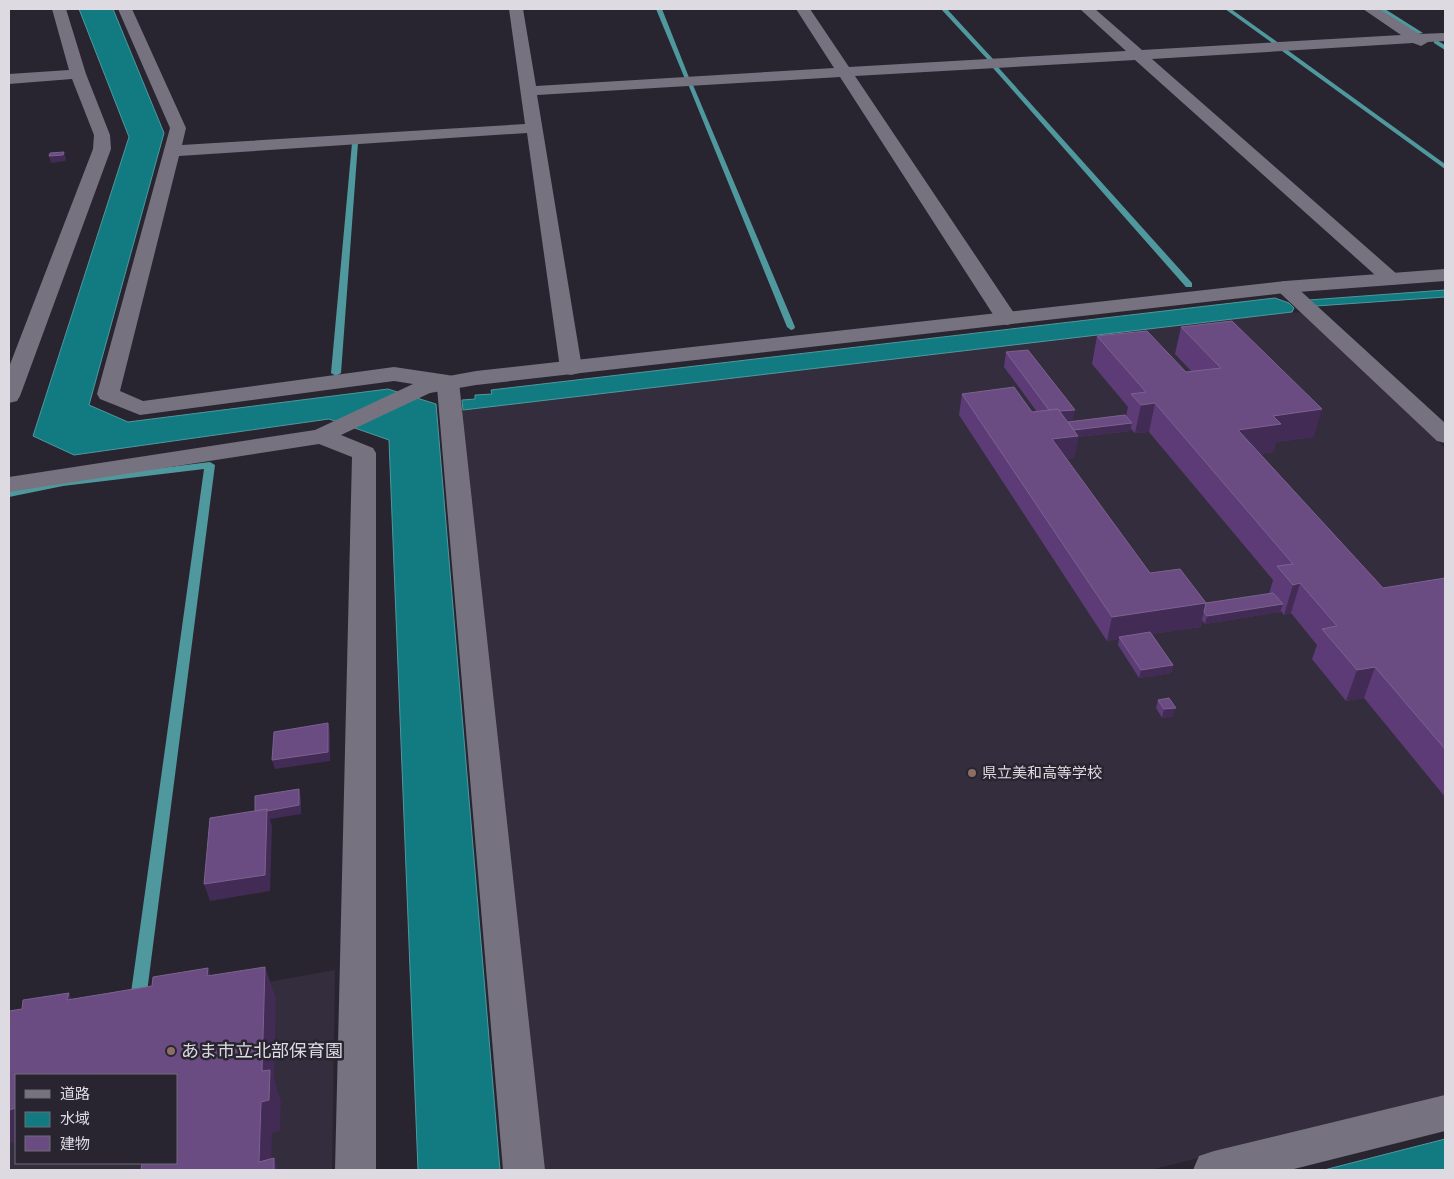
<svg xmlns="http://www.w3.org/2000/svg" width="1454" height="1179" font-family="'Asap Condensed','Noto Sans JP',sans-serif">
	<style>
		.built { fill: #332d3d; fill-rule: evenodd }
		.water { fill: #127b82; stroke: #4f989e }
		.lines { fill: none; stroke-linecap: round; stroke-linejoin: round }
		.stream { fill: #4f989e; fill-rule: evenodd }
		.street { fill: #77727f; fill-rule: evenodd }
		.secondary { fill: #77727f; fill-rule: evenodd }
		.wall { fill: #5d3b76; fill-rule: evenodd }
		.shaded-wall { fill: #422b55 }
		.building { fill: #6a4c82; stroke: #7c6290 }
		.education-dot { fill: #8d6e63; stroke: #292530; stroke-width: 2 }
		.labels { text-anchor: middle; stroke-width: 5; stroke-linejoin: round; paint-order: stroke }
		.poi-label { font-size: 15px; fill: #dddae1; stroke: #292530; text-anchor: start }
		.near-poi-label { font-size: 18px; fill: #dddae1; stroke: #292530; text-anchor: start }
	</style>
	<rect width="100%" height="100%" fill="#292530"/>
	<path class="built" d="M 1292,312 L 1303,313 L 1445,448 L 1445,1097 L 1150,1170 L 540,1170 L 459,410 Z
		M 335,970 L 332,1170 L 9,1170 L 9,1028 ZM 16,1075 L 176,1075 L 176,1163 L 16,1163 Z"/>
	<path class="water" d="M 79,9 L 113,9 L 164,133 L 89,405 L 128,422 L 388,389 L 436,404 L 500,1170 L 418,1170 L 389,440 L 329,419 L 74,455 L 33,436 L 129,137 Z
		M 1445,290 L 1445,297 L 1316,306 L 1309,300 Z
		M 1275,298 L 1289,303 L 1294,308 L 1292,312 L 463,410 L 462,400 L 475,399 L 475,395 L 492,394 L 491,390 Z
		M 1445,1139 L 1445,1170 L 1324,1170 Z"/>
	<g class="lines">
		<path class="stream" d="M 656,9 L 662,9 L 690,80 L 685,79 Z
			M 941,9 L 947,9 L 993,59 L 993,61 L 989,61 Z
			M 1225,9 L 1231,9 L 1280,44 L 1275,45 Z
			M 1378,9 L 1385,9 L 1423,33 L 1418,34 Z
			M 1434,41 L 1438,41 L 1445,45 L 1445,50 L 1434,43 Z
			M 1282,49 L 1286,49 L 1445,164 L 1445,169 L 1282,51 Z
			M 993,66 L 997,66 L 1192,283 L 1192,287 L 1186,287 L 993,68 Z
			M 688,84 L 693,85 L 795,327 L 794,329 L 791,330 L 787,327 Z
			M 355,141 L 358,143 L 341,373 L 336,376 L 331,373 L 352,143 Z
			M 210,462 L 215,465 L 146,1000 L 143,1005 L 138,1006 L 133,1005 L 130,1000 L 204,469 L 63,486 L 9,497 L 9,491 L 63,480 Z"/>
		<path class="street" d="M 52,9 L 66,9 L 86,74 L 110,135 L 111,149 L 20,396 L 17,401 L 9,403 L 9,367 L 93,149 L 94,135 L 72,79 L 9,84 L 9,74 L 69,70 Z
			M 118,9 L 132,9 L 186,128 L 182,145 L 525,124 L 509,9 L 523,9 L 536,86 L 834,68 L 796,9 L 810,9 L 849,67 L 1126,51 L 1080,9 L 1095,9 L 1142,50 L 1401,35 L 1363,9 L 1379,9 L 1419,34 L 1445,33 L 1445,41 L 1428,42 L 1421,46 L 1413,43 L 1152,59 L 1398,275 L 1401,279 L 1398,283 L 1391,285 L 1384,283 L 1135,60 L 855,76 L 1018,319 L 1014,323 L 1007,325 L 1000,323 L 996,319 L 840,77 L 537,95 L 582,368 L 579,373 L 571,375 L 563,373 L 560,368 L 527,133 L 179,156 L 120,391 L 143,401 L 394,367 L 448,375 L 456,377 L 459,382 L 545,1170 L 503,1170 L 437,387 L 435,387 L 432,392 L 341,435 L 373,448 L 376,453 L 376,1170 L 335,1170 L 352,457 L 319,444 L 9,492 L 9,477 L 315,430 L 413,384 L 394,381 L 140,415 L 100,399 L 97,394 L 170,128 Z
			M 1285,281 L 1292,283 L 1445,423 L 1445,443 L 1437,441 L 1278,291 L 1275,287 L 1278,283 Z
			M 1445,1095 L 1445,1131 L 1290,1170 L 1193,1170 L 1199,1156 L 1214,1151 Z"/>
		<path class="secondary" d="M 1445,269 L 1445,281 L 1285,293 L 476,385 L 424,394 L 416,392 L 413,387 L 416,382 L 476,371 L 1285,281 Z"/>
	</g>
	<path class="wall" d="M 1181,327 L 1314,437 L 1276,442 L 1273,452 L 1260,454 L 1383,588 L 1445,578 L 1445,797 L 1364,698 L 1346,701 L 1312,659 L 1317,645 L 1291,613 L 1284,615 L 1281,611 L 1280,612 L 1205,624 L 1202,620 L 1200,627 L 1152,634 L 1173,665 L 1171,673 L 1139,678 L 1118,645 L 1119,639 L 1107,641 L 959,415 L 962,394 L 1032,412 L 1037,412 L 1004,367 L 1006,352 L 1072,422 L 1126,416 L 1128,407 L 1092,364 L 1097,336 L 1186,372 L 1192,372 L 1175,354 ZM 1130,428 L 1135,433 L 1149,432 L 1273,580 L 1269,594 L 1206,603 L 1150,573 L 1066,459 L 1074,458 L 1078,437 L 1130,431 Z
		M 1158,700 L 1173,716 L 1162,718 L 1156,708 Z"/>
	<path class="shaded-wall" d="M 64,152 L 66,159 L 65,161 L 51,163 L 49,156 Z
		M 1155,403 L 1149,432 L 1135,433 L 1141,405 Z
		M 1322,409 L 1314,437 L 1276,442 L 1273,452 L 1230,458 L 1238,430 L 1273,416 Z
		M 1075,410 L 1072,425 L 1051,412 Z
		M 1132,423 L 1130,431 L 1078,437 L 1074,458 L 1048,462 L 1052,439 L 1064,431 Z
		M 1300,583 L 1291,613 L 1284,615 L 1293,585 Z
		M 1206,603 L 1200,627 L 1121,639 L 1119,637 L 1119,639 L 1107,641 L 1112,617 Z
		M 1283,604 L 1280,612 L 1205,624 L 1207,616 Z
		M 1173,665 L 1171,673 L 1139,678 L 1141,670 Z
		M 1375,667 L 1364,698 L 1346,701 L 1357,670 Z
		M 1176,708 L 1173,716 L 1162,718 L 1164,709 Z
		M 328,723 L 330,732 L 330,761 L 275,769 L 272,760 Z
		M 299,789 L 301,798 L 301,814 L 270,819 L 272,826 L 270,891 L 210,901 L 204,884 L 255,813 Z
		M 265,967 L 276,998 L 274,1079 L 281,1101 L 280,1131 L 272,1133 L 271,1170 L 259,1162 Z
		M 208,968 L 219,999 L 207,976 Z
		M 69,993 L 83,1024 L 67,1000 Z
		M 16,1108 L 16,1142 L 9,1144 L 9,1110 Z
		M 274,1158 L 278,1170 L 274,1170 Z"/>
	<path class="building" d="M 64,152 L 63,155 L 49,156 L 50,153 Z
		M 1232,321 L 1322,409 L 1273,416 L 1281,424 L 1238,430 L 1383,588 L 1445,578 L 1445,749 L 1375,667 L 1357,670 L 1322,629 L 1337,626 L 1300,583 L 1293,585 L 1277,566 L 1293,564 L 1155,403 L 1141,405 L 1131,394 L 1146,392 L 1097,336 L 1147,331 L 1186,372 L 1221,368 L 1181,327 Z
		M 1028,350 L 1075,410 L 1060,411 L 1058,409 L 1049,410 L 1006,352 Z
		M 1014,387 L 1032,412 L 1058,409 L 1078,436 L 1052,439 L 1150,573 L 1180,569 L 1206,603 L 1112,617 L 962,394 Z
		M 1125,415 L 1132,423 L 1074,430 L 1068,422 Z
		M 1273,593 L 1283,604 L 1207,616 L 1204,612 L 1206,603 Z
		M 1150,632 L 1173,665 L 1141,670 L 1119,637 Z
		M 1169,698 L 1176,708 L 1164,709 L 1158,700 Z
		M 328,723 L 328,752 L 272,760 L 274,732 Z
		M 299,789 L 299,805 L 267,811 L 267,809 L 255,811 L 255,796 Z
		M 267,809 L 265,875 L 204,884 L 210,818 Z
		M 265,967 L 262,1071 L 270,1070 L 269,1100 L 261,1102 L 259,1162 L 274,1158 L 274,1170 L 141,1170 L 142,1163 L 176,1163 L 176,1075 L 16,1075 L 16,1108 L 9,1110 L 9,1011 L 22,1009 L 23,1000 L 69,993 L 67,1000 L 152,986 L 153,977 L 208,968 L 207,976 Z"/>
	<g class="education-dot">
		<circle cx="972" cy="773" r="5"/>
		<circle cx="171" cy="1051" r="5"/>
	</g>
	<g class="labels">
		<g class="poi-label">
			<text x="982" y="778">県立美和高等学校</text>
		</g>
		<g class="near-poi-label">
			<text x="181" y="1057">あま市立北部保育園</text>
		</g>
	</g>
	<rect width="1454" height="1179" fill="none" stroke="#dddae1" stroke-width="20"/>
	<rect x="15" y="1074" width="162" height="90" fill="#292530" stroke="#716d77"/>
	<rect x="25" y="1090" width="25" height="8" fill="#77727f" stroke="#716d77"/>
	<text x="60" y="1099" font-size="15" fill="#dddae1">道路</text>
	<rect x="25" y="1112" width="25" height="15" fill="#127b82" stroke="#716d77"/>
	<text x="60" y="1124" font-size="15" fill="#dddae1">水域</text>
	<rect x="25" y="1136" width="25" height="15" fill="#6a4c82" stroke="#716d77"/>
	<text x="60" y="1149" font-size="15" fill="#dddae1">建物</text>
</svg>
